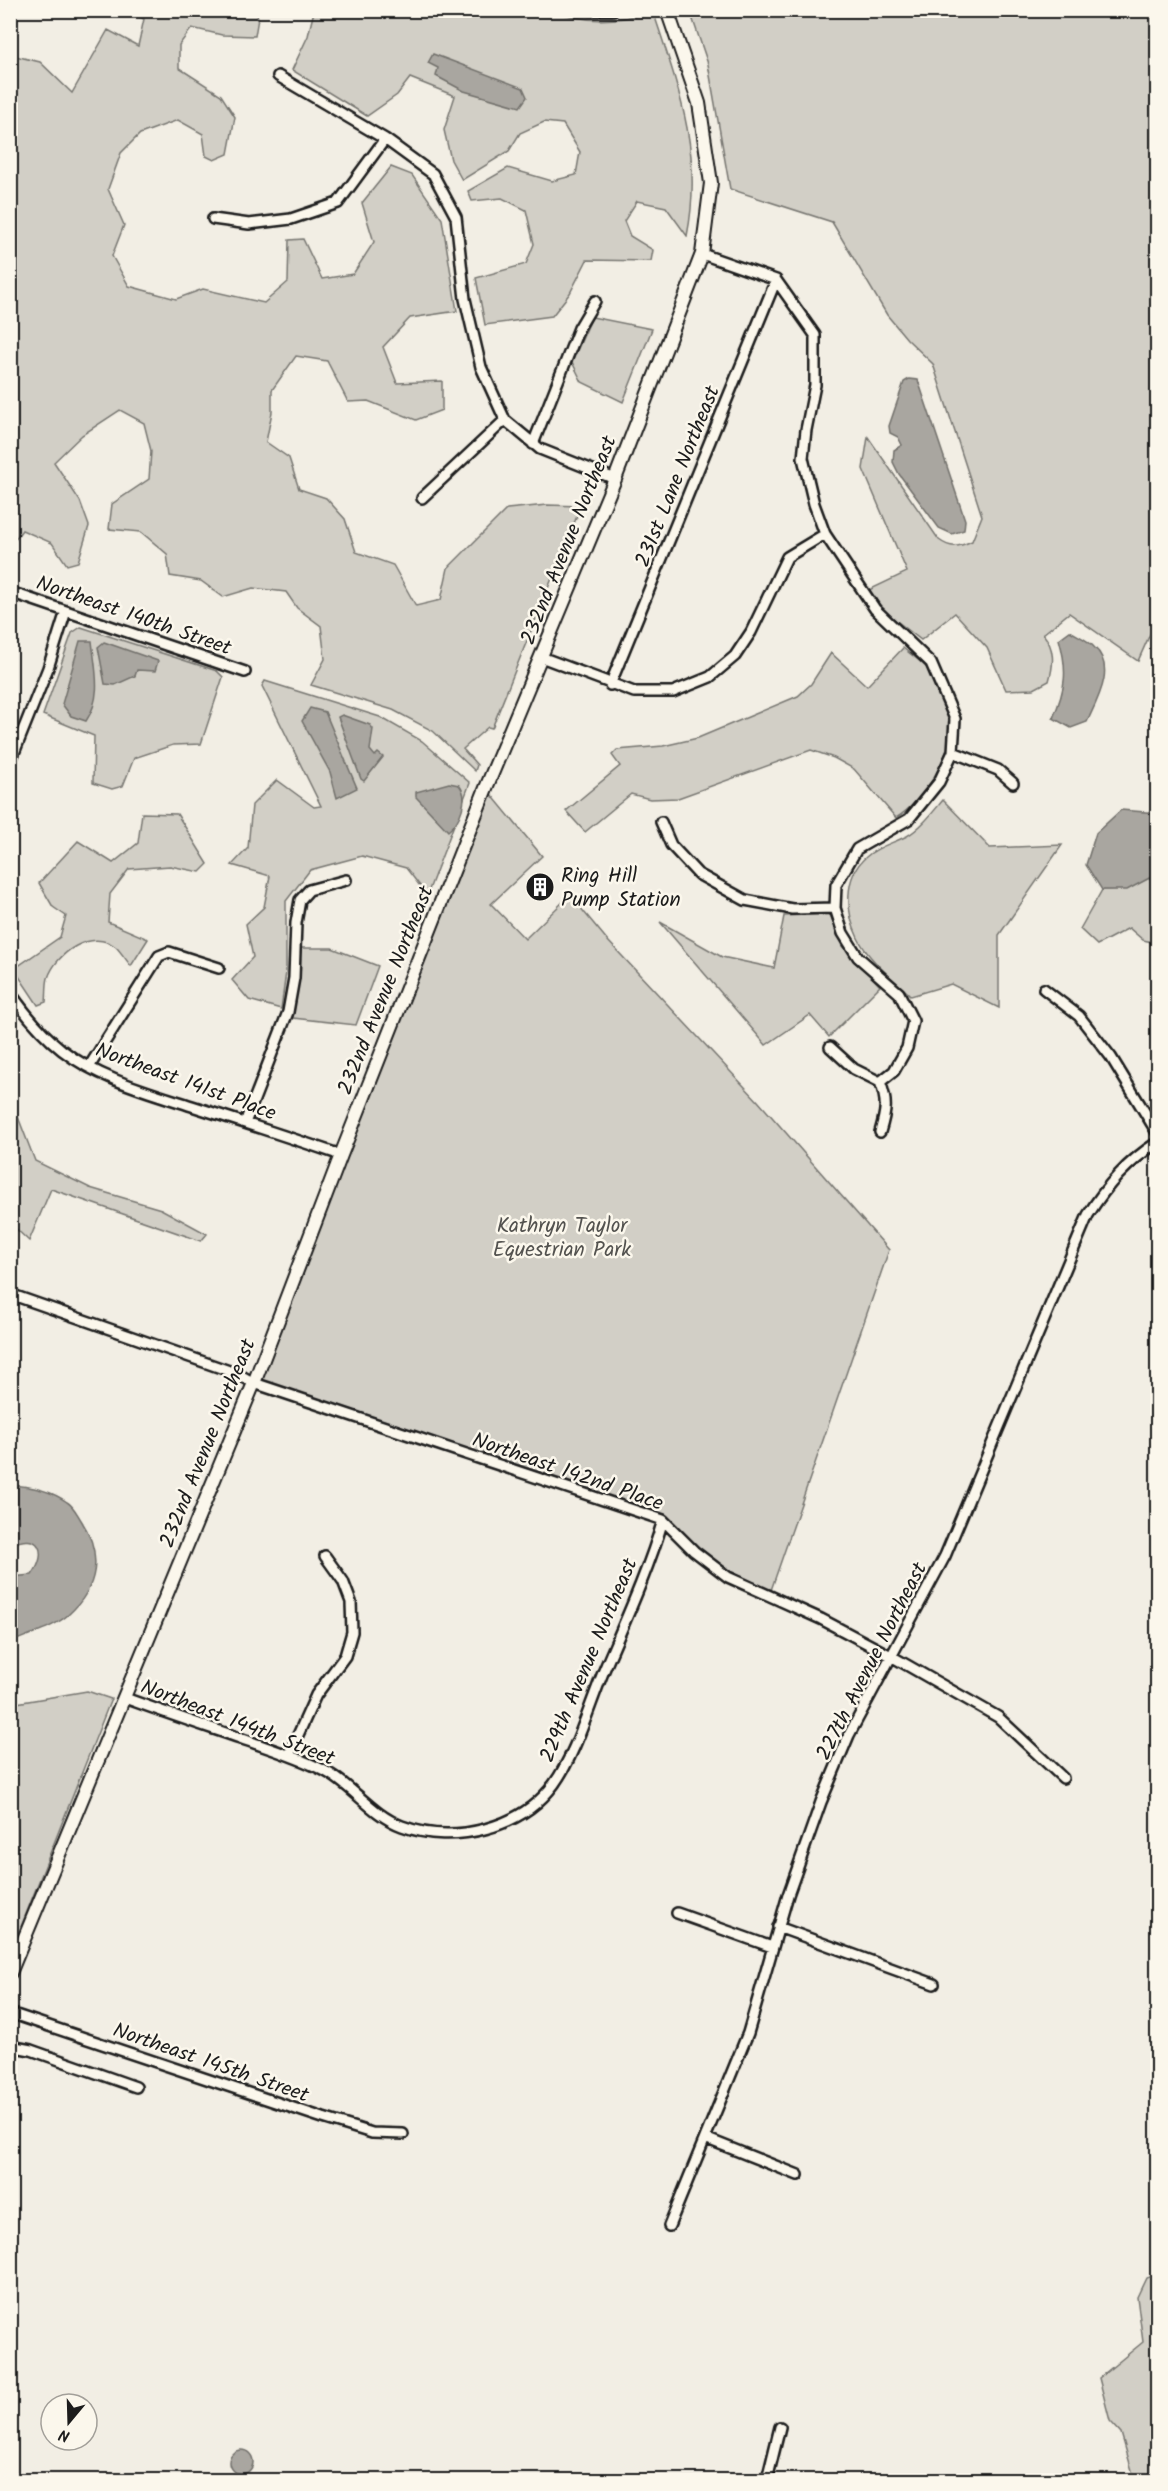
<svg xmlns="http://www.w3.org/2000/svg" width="1168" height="2491" font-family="Kalam,sans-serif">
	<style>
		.green { fill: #d2cfc6; stroke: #777671; stroke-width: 1.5 }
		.water { fill: #a9a6a0; stroke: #716f6b; stroke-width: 1.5 }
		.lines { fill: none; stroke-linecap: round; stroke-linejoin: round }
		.minor-casing { stroke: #1c1c1c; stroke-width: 14 }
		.tertiary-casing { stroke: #1c1c1c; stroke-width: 16 }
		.minor { stroke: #fbf7ec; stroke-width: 9 }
		.tertiary { stroke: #fbf7ec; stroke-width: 12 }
		.labels { text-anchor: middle; stroke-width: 5; stroke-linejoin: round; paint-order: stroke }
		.street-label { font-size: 21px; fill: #1c1c1c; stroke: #fbf7ec }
		.poi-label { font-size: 21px; fill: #1c1c1c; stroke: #fbf7ec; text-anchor: start }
		.park-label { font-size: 21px; fill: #53524f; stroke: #fbf7ec }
	</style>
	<rect width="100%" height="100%" fill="#f2eee4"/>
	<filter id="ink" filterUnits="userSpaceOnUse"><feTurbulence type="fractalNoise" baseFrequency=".0167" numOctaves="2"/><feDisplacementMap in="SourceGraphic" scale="12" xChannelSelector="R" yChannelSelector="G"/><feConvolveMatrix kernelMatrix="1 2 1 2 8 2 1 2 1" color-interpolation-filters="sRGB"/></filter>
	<g filter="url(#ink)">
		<path class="green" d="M 553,10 C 583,23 615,22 647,13 L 655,17 C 680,92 703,156 687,236 L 666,207 L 637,201 L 624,221 L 630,236 L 653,250 L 651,261 L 587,260 L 570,293 L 552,316 L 485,325 L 476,278 L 526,264 L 534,244 L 526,210 L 502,198 L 472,201 L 468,191 L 508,168 L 552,181 L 576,175 L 580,152 L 563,124 L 544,122 L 520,133 L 509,151 L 462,180 L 451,160 L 444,130 L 455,96 L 410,78 L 397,95 L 367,116 L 292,70 L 308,36 L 314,11 Z
			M 125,11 L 256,11 L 258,18 L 255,36 L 222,35 L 192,28 L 179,45 L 179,68 L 221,95 L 235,117 L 228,154 L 214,160 L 206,156 L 203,134 L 178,120 L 140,134 L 121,153 L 108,189 L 124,225 L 112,256 L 129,286 L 176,299 L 203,289 L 264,303 L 288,282 L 289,240 L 303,239 L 322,279 L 353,274 L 374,242 L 362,203 L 391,167 L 412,175 L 442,219 L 457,311 L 410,318 L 383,347 L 397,383 L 442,381 L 442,410 L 416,420 L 368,401 L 348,402 L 327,361 L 296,356 L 272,390 L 272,412 L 266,442 L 289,458 L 299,489 L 326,498 L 345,519 L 356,552 L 393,565 L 416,606 L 441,600 L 448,568 L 507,509 L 547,505 L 581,506 L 492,728 L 488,727 L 463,749 L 477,765 L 475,771 L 433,731 L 393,710 L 311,685 L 325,659 L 321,626 L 297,608 L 286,592 L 253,588 L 223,597 L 201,581 L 170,576 L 167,554 L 141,532 L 109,529 L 112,504 L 149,479 L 151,451 L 144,423 L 120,410 L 82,435 L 54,462 L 80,501 L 89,526 L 78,562 L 67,565 L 52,543 L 22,530 L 11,545 L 11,55 L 40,62 L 72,93 L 108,30 L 138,46 L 144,19 Z
			M 690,11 L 1157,11 L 1158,616 L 1138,661 L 1069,613 L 1043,634 C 1055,648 1054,664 1049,681 L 1034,689 L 1006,690 L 987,648 L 955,613 L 921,640 L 884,611 L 869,590 L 907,572 L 863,469 L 868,437 L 939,540 C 951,549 959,547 972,541 L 982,516 L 933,364 L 907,339 L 887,315 L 832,222 L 730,189 L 708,64 Z
			M 592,317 L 652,329 L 623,402 L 582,382 L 572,362 Z
			M 81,627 L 217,671 L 223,677 L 201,744 L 173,745 L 134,758 L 123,786 L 112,789 L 93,783 L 94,736 L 43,715 L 72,633 Z
			M 903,648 C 913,656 927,665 934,677 C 939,685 949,710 950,720 C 955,754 923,801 896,818 L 854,769 L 834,758 L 811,750 L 678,798 L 650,799 L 631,794 L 585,832 L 566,811 L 620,766 L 612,755 L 617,750 L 663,746 L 698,738 L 798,696 L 811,684 L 831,653 L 867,686 Z
			M 265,681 L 380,717 L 422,741 L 470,783 L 427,895 L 406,868 L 362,856 L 310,870 L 286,901 L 286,972 L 281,1009 L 249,1000 L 232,980 L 253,957 L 246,924 L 264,907 L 270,876 L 232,865 L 248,848 L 252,805 L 277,780 L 314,807 L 321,806 L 262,686 Z
			M 486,788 L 542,856 L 491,904 L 525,939 L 570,895 L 608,941 L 758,1101 L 889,1250 L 769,1596 L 728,1577 L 663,1520 L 254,1383 Z
			M 943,800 L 990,848 L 1062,845 L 999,935 L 999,1008 L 951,984 L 911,996 C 894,979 869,961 858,938 C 846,913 843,877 866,857 C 878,846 894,843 907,836 C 921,828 933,812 943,800 Z
			M 142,813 L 177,814 L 208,864 L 200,872 L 170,866 L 129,869 L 110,894 L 108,922 L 148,939 L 131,966 C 126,960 121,952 116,947 C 92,928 56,953 48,978 C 46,985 47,994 46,1002 L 38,1005 L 14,969 L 60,937 L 66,916 L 53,907 L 39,883 L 78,841 L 113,863 L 138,843 Z
			M 1157,874 L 1157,943 L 1143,940 L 1129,928 L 1097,945 L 1080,929 L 1102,890 L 1127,889 Z
			M 828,914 L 831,917 L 843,946 L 880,986 L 829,1037 L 810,1015 L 766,1045 L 660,922 L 722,957 L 774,968 L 784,916 Z
			M 301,948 L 332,948 L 378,966 L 356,1025 L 293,1018 Z
			M 11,1110 L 18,1117 L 35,1161 L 90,1188 L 161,1209 L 207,1234 L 201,1241 L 51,1189 L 29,1241 L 11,1224 Z
			M 87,1691 L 111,1699 L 11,1952 L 11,1704 Z
			M 1157,2274 L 1158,2477 L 1154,2480 L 1132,2480 L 1133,2474 L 1121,2433 L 1110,2421 L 1099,2378 L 1143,2342 L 1137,2297 L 1146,2278 Z"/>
		<path class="water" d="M 433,54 L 523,88 L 527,97 L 520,107 L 464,91 L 436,76 L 438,68 L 428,63 Z
			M 909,379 L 918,380 L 965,520 L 964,530 L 952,534 L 939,528 L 899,474 L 893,462 L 894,450 L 902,445 L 898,437 L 890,433 L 889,426 L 904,382 Z
			M 1070,631 C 1078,636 1088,640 1094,647 C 1117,667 1097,700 1087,722 L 1071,728 L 1053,718 C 1066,688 1068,670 1059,639 Z
			M 80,641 L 92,641 C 95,669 103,697 86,721 L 71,716 L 62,704 Z
			M 104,642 L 158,661 L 155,671 L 137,670 L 135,676 L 115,685 L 105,684 L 98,647 Z
			M 310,708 L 325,712 L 357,788 L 337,798 L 330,772 L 302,721 Z
			M 342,715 L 370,725 L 373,729 L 370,750 L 375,756 L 378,753 L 383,757 L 364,781 L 361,779 L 338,717 Z
			M 449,783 L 459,785 C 470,797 460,822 448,831 L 416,797 L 416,792 Z
			M 1121,810 L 1157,813 L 1157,874 L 1127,890 L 1102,890 L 1086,865 L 1096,833 Z
			M 11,1485 C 31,1486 50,1490 67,1502 C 73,1505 77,1514 81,1520 C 103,1554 99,1587 68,1615 C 53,1628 32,1633 14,1641 L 11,1640 L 11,1577 L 32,1575 C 49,1552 39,1531 11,1545 Z
			M229 2462a12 12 0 1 1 24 0a12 12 0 1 1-24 0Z"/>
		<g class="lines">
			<g class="minor-casing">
				<path id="minor" d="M 592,10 L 613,10
					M 278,76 L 385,139 L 433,174 L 456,217 L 465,299 L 481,367 L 505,420 L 540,449 L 615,479
					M 213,219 L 249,224 L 291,219 L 338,203 L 385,139
					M 702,254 L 776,280 L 815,335 L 815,385 L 806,430 L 803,458 L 814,504 L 825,534 L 875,609 L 931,663 L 955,719 L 953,752 L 939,782 L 909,819 L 857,849 L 836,885 L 835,908 L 843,933 L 858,957 L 899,993 L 913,1021 L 907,1048 L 894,1071 L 880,1082
					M 533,444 L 579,328 L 595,301
					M 422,498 L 505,420
					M 10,592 L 245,672
					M 541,657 L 634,692 L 673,692 L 710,677 L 735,656 L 751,632 L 787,557 L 825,534
					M 610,685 L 776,280
					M 953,752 L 998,770 L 1013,783
					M 10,763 L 48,668 L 66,611
					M 661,822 L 671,845 L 698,874 L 745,900 L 792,909 L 835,908
					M 1044,989 L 1079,1016 L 1111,1057 L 1158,1134
					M 10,992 C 25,1014 42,1034 62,1050 C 99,1079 149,1092 192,1106 C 242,1122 291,1138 341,1155
					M 830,1047 L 854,1069 L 880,1082 C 888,1102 886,1112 880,1132
					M 89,1067 L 159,956 L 169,952 L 219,968
					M 245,1123 L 288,1012 L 294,978 L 296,923 L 300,900 L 309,890 L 346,880
					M 10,1294 L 238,1374 L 254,1383 L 663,1520 L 694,1551 L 728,1577 L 821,1619 L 891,1656 L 998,1717 L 1063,1778
					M 125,1698 C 163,1712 202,1725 240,1738 C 267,1748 295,1756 321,1769 C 351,1783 371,1815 402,1826 C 453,1845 521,1829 554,1784 C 576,1754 590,1703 605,1668 C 626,1619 648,1571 663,1520
					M 289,1755 L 316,1695 L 345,1656 L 352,1632 L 351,1602 L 343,1581 L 325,1556
					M 677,1913 L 772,1947
					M 778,1927 L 934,1984
					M 10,2013 L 323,2118 L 372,2133 L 403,2134
					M 10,2046 L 31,2050 L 136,2087
					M 705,2138 L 798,2175
					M 669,2226 L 748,2033 L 788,1895 L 821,1802 L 849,1735 L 945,1556 L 1088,1215 C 1107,1185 1127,1162 1158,1142
					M 767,2480 L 780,2427"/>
			</g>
			<g class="tertiary-casing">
				<path id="tertiary" d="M 10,1973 L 254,1383 L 341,1155 L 486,788 L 615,479 L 702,254 L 711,183 L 699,103 L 667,10"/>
			</g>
			<use href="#minor" class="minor"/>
			<use href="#tertiary" class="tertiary"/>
		</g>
	</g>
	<defs>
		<g id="building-disc" transform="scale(1.5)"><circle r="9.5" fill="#1c1c1c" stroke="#fbf7ec"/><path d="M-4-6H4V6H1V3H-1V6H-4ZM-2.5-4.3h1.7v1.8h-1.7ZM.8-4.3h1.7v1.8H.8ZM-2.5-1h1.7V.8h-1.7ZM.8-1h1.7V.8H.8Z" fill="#fff"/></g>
	</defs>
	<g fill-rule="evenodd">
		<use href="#building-disc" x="540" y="887"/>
	</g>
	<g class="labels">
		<g class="street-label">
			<text transform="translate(677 476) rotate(-68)" y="7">231st Lane Northeast</text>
			<text transform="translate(568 540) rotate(-68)" y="7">232nd Avenue Northeast</text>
			<text transform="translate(134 615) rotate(19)" y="7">Northeast 140th Street</text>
			<text transform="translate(385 990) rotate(-68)" y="7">232nd Avenue Northeast</text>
			<text transform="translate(186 1081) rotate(20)" y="7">Northeast 141st Place</text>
			<text transform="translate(207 1443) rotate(-68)" y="7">232nd Avenue Northeast</text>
			<text transform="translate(568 1471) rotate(19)" y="7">Northeast 142nd Place</text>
			<text transform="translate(588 1660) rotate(-67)" y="7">229th Avenue Northeast</text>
			<text transform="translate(871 1661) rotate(-63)" y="7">227th Avenue Northeast</text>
			<text transform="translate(238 1722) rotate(21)" y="7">Northeast 144th Street</text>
			<text transform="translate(211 2062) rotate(19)" y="7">Northeast 145th Street</text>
		</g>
		<g class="poi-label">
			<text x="561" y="882">Ring Hill<tspan x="561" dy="24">Pump Station</tspan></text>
		</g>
		<g class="park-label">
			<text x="562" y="1232">Kathryn Taylor<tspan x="562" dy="24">Equestrian Park</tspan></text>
		</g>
	</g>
	<rect width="1168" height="2491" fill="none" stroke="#fbf7ec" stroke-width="36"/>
	<rect x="18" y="18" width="1132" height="2455" fill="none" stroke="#1c1c1c" stroke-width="2" filter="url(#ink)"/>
	<g transform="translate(69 2422) rotate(199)"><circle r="28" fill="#fbf7ec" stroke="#a29f99" stroke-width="1.5"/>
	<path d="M0-4.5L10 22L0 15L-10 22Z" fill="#1c1c1c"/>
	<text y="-9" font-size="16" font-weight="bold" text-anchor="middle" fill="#1c1c1c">N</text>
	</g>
</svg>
